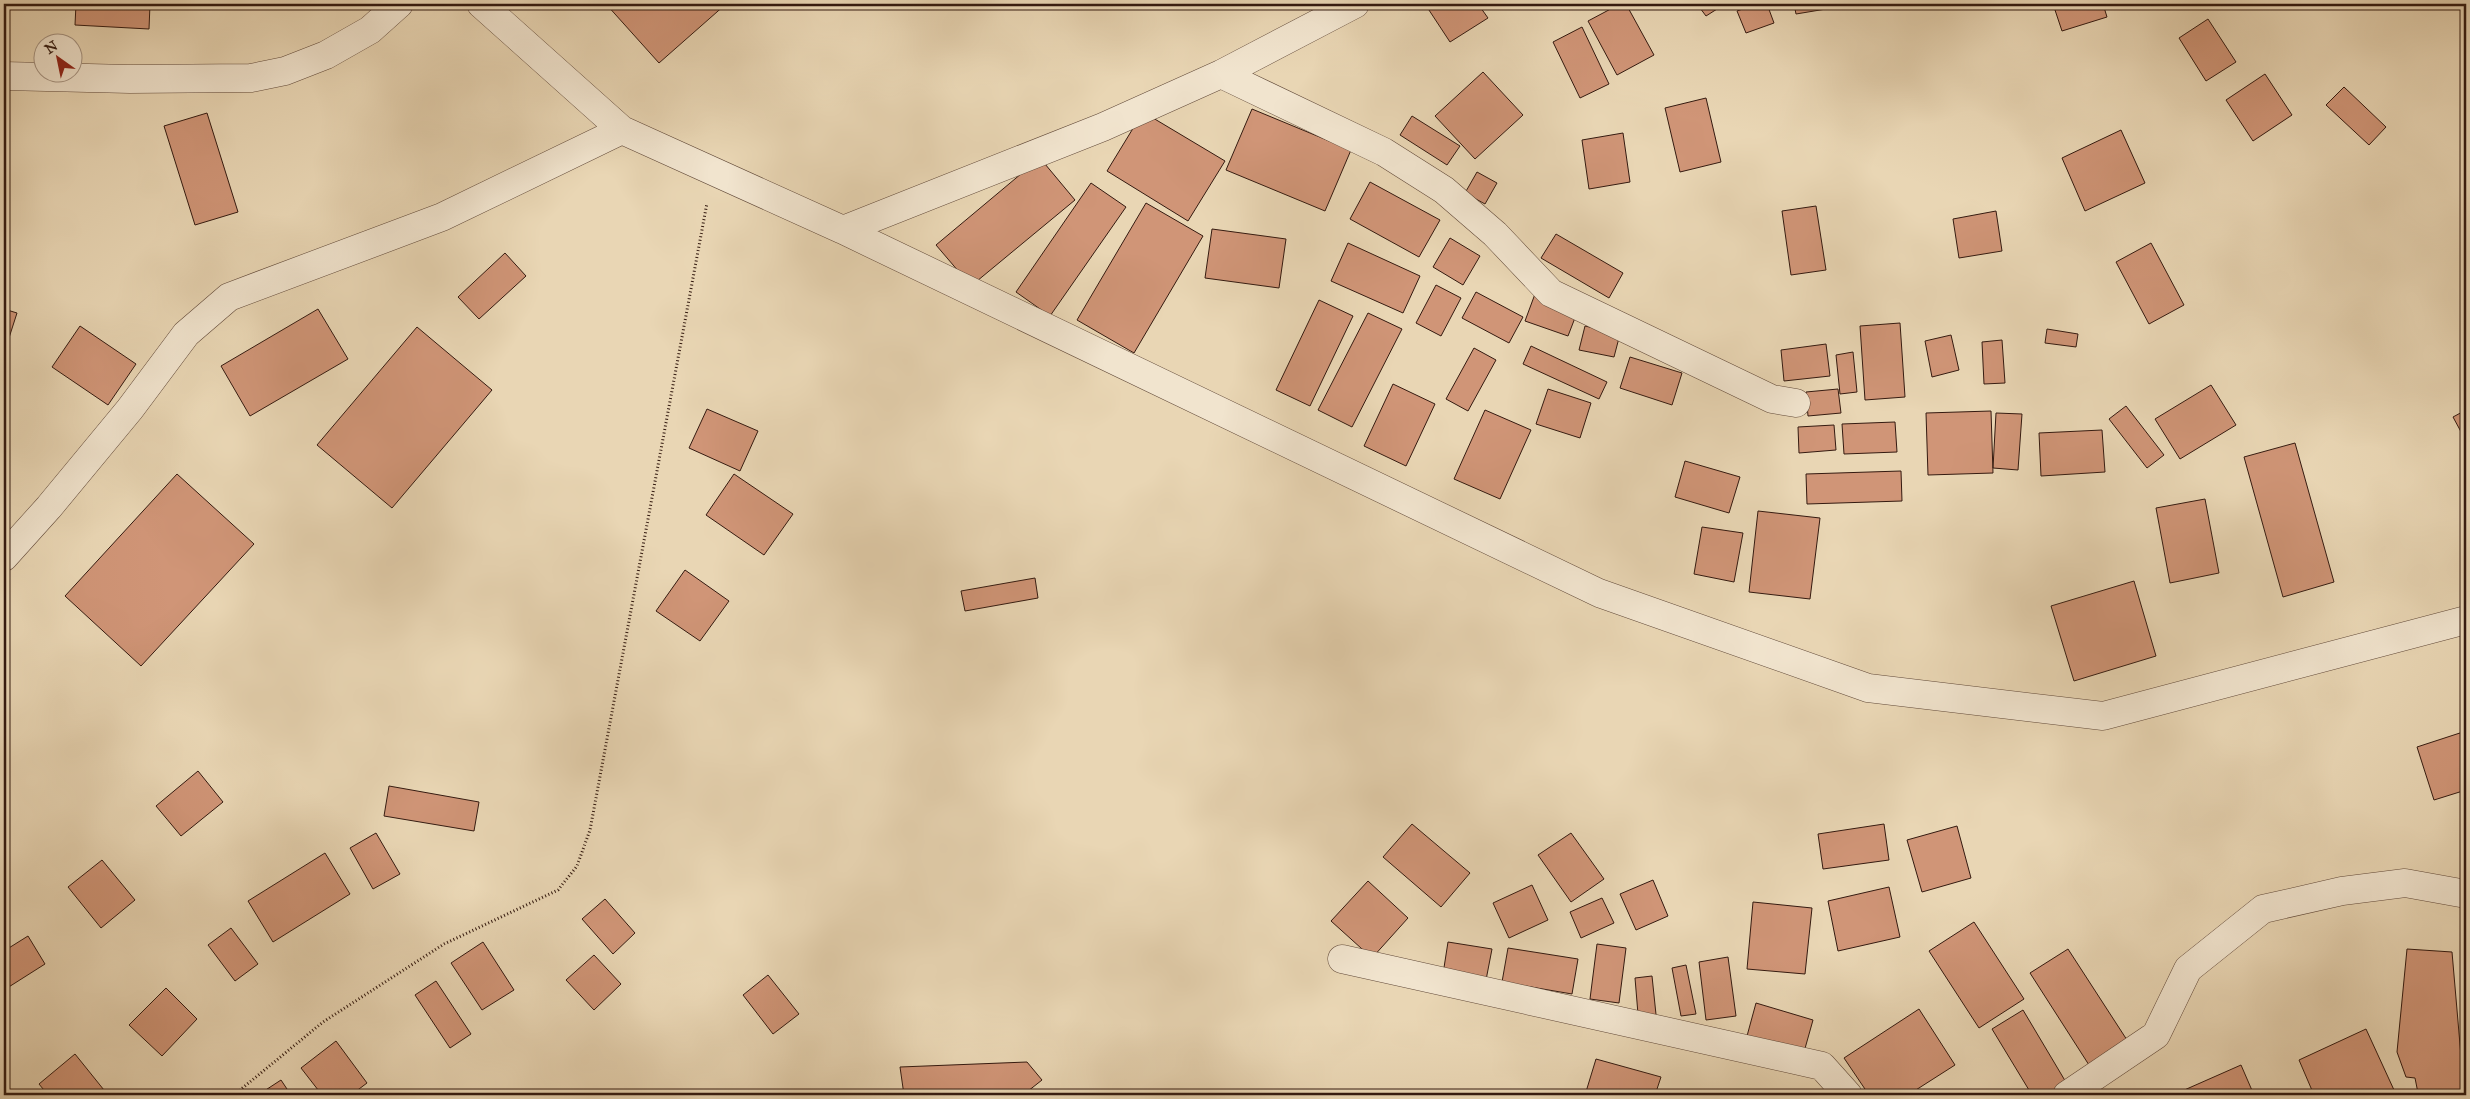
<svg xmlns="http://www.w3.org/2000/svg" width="2470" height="1099" font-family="'IM FELL Great Primer',serif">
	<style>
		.building { fill: #d09577; stroke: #341a10 }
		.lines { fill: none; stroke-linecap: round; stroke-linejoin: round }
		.street-casing { stroke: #614939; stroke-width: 29 }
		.path { stroke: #341a10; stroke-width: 3; stroke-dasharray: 1 2.5; stroke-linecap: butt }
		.street { stroke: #f1e4ce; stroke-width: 28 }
	</style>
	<rect width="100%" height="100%" fill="#e9d6b4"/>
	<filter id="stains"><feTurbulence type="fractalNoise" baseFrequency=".004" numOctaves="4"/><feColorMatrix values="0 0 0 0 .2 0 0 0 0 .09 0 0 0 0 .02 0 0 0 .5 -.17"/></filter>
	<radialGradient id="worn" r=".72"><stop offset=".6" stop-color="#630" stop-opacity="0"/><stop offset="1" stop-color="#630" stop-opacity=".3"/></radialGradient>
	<path class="building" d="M 76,4 L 150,4 L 149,29 L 75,25 Z
		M 606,4 L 726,4 L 659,63 Z
		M 1425,4 L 1478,4 L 1488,18 L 1450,42 Z
		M 1620,4 L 1626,4 L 1654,55 L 1617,75 L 1588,21 Z
		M 1697,4 L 1725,4 L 1706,16 Z
		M 1756,4 L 1767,4 L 1774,23 L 1746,33 L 1737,11 Z
		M 1794,4 L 1831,4 L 1832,8 L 1796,14 Z
		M 2053,4 L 2103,4 L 2107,17 L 2062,31 Z
		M 2208,19 L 2236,62 L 2206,81 L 2179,38 Z
		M 1582,27 L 1609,84 L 1580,98 L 1553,42 Z
		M 1483,72 L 1523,115 L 1475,159 L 1435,116 Z
		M 2265,74 L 2292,115 L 2253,141 L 2226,100 Z
		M 2344,87 L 2386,127 L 2369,145 L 2326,105 Z
		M 1706,98 L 1721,162 L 1680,172 L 1665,108 Z
		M 1252,109 L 1351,150 L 1325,211 L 1226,170 Z
		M 1143,112 L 1225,161 L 1188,221 L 1107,171 Z
		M 207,113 L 238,212 L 195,225 L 164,126 Z
		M 1412,116 L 1460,146 L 1447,165 L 1400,135 Z
		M 2121,130 L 2145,183 L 2085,211 L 2062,158 Z
		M 1623,133 L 1630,182 L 1589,189 L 1582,140 Z
		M 1040,158 L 1075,200 L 971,286 L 936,245 Z
		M 1477,172 L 1497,183 L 1485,204 L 1465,193 Z
		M 1370,182 L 1440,220 L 1419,257 L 1350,219 Z
		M 1091,183 L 1126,207 L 1050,316 L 1016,292 Z
		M 1146,203 L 1203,236 L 1134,353 L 1077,320 Z
		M 1816,206 L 1826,270 L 1791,275 L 1782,211 Z
		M 1996,211 L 2002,251 L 1959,258 L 1953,219 Z
		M 1212,229 L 1286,239 L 1279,288 L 1205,278 Z
		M 1556,234 L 1623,273 L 1609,298 L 1541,258 Z
		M 1450,238 L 1480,256 L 1463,285 L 1433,267 Z
		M 1348,243 L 1420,276 L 1403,313 L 1331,281 Z
		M 2151,243 L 2184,305 L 2149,324 L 2116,262 Z
		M 505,253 L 526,276 L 479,319 L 458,297 Z
		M 1436,285 L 1461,298 L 1441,336 L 1416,323 Z
		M 1476,292 L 1523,317 L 1509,343 L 1462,318 Z
		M 1535,294 L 1578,310 L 1568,336 L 1525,321 Z
		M 1319,300 L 1353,316 L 1310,406 L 1276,390 Z
		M 4,309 L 17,313 L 7,344 L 4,343 Z
		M 318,309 L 348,359 L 250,416 L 221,366 Z
		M 1368,313 L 1402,329 L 1352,427 L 1318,410 Z
		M 1900,323 L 1905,397 L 1865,400 L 1860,326 Z
		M 80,326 L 136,364 L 108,405 L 52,367 Z
		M 1585,326 L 1620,334 L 1614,357 L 1579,350 Z
		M 417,327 L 492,390 L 392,508 L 317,445 Z
		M 2047,329 L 2078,334 L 2076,347 L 2045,343 Z
		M 1951,335 L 1959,370 L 1932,377 L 1925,341 Z
		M 2002,340 L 2005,383 L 1984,384 L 1982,342 Z
		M 1826,344 L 1830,376 L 1784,381 L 1781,350 Z
		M 1531,346 L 1607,382 L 1599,399 L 1523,364 Z
		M 1474,348 L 1496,360 L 1468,411 L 1446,399 Z
		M 1853,352 L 1857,392 L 1840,394 L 1836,355 Z
		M 1630,357 L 1682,373 L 1672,405 L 1620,388 Z
		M 1393,384 L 1435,404 L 1406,466 L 1364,446 Z
		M 2211,385 L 2236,425 L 2180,459 L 2155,419 Z
		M 1548,389 L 1591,403 L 1580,438 L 1536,424 Z
		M 1838,389 L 1841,413 L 1808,416 L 1806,392 Z
		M 2126,406 L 2164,455 L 2147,468 L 2109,419 Z
		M 707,409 L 758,431 L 740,471 L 689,448 Z
		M 1485,410 L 1531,430 L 1500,499 L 1454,479 Z
		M 2466,410 L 2466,441 L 2453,417 Z
		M 1991,411 L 1993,473 L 1928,475 L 1926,413 Z
		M 1996,413 L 2022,414 L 2018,470 L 1993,468 Z
		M 1895,422 L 1897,452 L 1844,454 L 1842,424 Z
		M 1834,425 L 1836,450 L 1799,453 L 1798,427 Z
		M 2102,430 L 2105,472 L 2041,476 L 2039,433 Z
		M 2295,443 L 2334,582 L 2283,597 L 2244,457 Z
		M 1685,461 L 1740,477 L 1729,513 L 1675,497 Z
		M 1901,471 L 1902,501 L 1807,504 L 1806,474 Z
		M 177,474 L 254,544 L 141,666 L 65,596 Z
		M 734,474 L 793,514 L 764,555 L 706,515 Z
		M 2205,499 L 2219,573 L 2170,583 L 2156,508 Z
		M 1758,511 L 1820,518 L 1810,599 L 1749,592 Z
		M 1702,527 L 1743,533 L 1734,582 L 1694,574 Z
		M 685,570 L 729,601 L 700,641 L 656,611 Z
		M 1035,578 L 1038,598 L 965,611 L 961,591 Z
		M 2134,581 L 2156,656 L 2074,681 L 2051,606 Z
		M 2466,731 L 2466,790 L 2434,800 L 2417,747 Z
		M 198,771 L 223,802 L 181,836 L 156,806 Z
		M 389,786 L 479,802 L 474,831 L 384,816 Z
		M 1412,824 L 1470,873 L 1441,907 L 1383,857 Z
		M 1884,824 L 1889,860 L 1823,869 L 1818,834 Z
		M 1957,826 L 1971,878 L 1922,892 L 1907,840 Z
		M 376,833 L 400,874 L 373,889 L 350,848 Z
		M 1571,833 L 1604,879 L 1571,902 L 1538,855 Z
		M 325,853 L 350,894 L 273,942 L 248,901 Z
		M 102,860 L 135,900 L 101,928 L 68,887 Z
		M 1653,880 L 1668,916 L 1636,930 L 1620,894 Z
		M 1368,881 L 1408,918 L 1372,958 L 1331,921 Z
		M 1532,885 L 1548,920 L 1509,938 L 1493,903 Z
		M 1889,887 L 1900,937 L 1838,951 L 1828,901 Z
		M 1602,898 L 1614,923 L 1581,938 L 1570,912 Z
		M 605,899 L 635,933 L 613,954 L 582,919 Z
		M 1753,902 L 1812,908 L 1805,974 L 1747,969 Z
		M 1974,922 L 2024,999 L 1979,1028 L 1929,951 Z
		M 231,928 L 258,964 L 235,981 L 208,945 Z
		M 28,936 L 45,964 L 4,990 L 4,951 Z
		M 483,942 L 514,990 L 482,1010 L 451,963 Z
		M 1448,942 L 1492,949 L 1486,980 L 1443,974 Z
		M 1597,944 L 1626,948 L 1619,1003 L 1590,999 Z
		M 1508,948 L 1578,959 L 1572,994 L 1502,982 Z
		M 2068,949 L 2127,1040 L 2089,1065 L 2030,973 Z
		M 2407,949 L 2452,952 L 2464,1091 L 2418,1093 L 2415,1078 L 2406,1077 L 2397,1052 Z
		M 594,955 L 621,984 L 594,1010 L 566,980 Z
		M 1728,957 L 1736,1016 L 1706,1020 L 1699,962 Z
		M 1686,965 L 1696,1014 L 1681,1016 L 1672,968 Z
		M 768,975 L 799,1014 L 773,1034 L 743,995 Z
		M 1652,976 L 1657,1024 L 1639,1026 L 1635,978 Z
		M 436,981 L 471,1034 L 450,1048 L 415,995 Z
		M 166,988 L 197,1019 L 162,1056 L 129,1025 Z
		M 1756,1003 L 1813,1020 L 1804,1052 L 1747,1036 Z
		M 1919,1009 L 1955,1065 L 1908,1095 L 1869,1095 L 1844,1058 Z
		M 2023,1010 L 2070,1089 L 2059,1095 L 2032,1095 L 1992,1029 Z
		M 2366,1029 L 2394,1090 L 2383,1095 L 2314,1095 L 2299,1060 Z
		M 336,1041 L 367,1083 L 351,1095 L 322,1095 L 301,1068 Z
		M 75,1054 L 108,1095 L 48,1095 L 39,1084 Z
		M 1596,1059 L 1661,1077 L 1655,1095 L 1585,1095 Z
		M 1027,1062 L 1042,1080 L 1023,1095 L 904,1095 L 900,1067 Z
		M 2241,1065 L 2254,1095 L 2173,1095 Z
		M 281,1080 L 291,1095 L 258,1095 Z"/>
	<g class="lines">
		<g class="street-casing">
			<path id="street" d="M 481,4 L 622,130 L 843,230 L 1599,593 L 1868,688 L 2103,716 L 2466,620
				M 1221,74 L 1384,152 L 1444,190 L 1495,234 L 1551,293 L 1772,399 L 1796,403
				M 4,76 L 130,79 L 251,78 L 285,71 L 326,55 L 370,30 L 399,4
				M 843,230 L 1103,127 L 1221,74 L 1355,4
				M 4,557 L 49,507 L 130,409 L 186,334 L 229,297 L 442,217 L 622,130
				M 1342,959 L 1822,1066 L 1848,1095
				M 2067,1095 L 2156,1035 L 2188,969 L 2263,909 L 2342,891 L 2405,883 L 2466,894"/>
		</g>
		<path class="path" d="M 234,1095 L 323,1022 L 444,944 L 558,890 L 577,866 L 590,830 L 707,203"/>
		<use href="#street" class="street"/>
	</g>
	<rect width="2470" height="1099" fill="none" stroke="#e9d6b4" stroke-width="20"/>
	<rect x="5" y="5" width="2460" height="1089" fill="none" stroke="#341a10" stroke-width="2.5"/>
	<rect x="10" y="10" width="2450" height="1079" fill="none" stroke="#341a10"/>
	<g transform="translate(58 58) rotate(327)"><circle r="24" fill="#f1e4ce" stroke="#a59382"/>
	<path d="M0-4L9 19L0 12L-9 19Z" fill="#8f2418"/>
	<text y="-8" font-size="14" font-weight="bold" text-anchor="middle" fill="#341a10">N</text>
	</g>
	<rect width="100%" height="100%" filter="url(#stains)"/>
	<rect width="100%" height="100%" fill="url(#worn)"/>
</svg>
